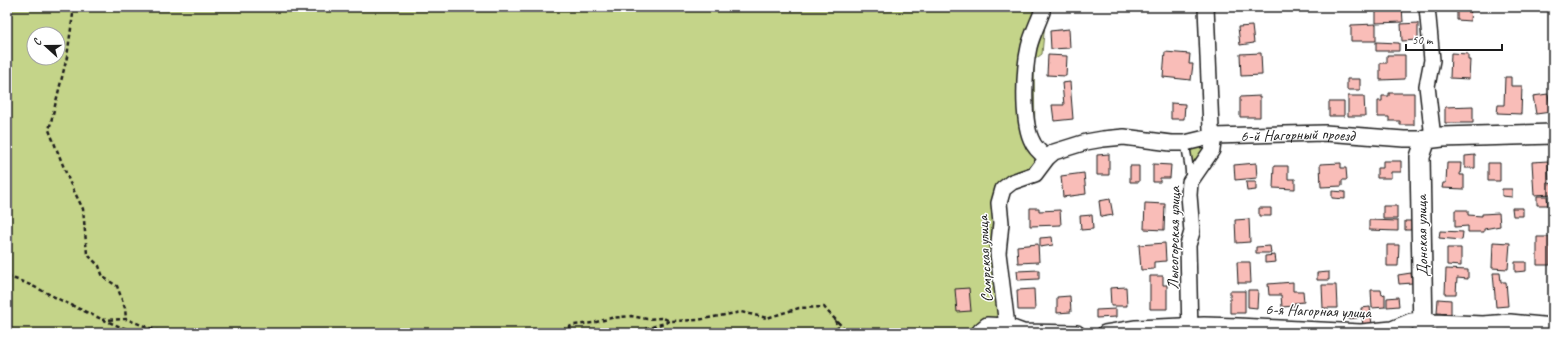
<svg xmlns="http://www.w3.org/2000/svg" width="1560" height="340" font-family="Caveat,sans-serif">
	<style>
		.green { fill: #c4d489; stroke: #707852; fill-rule: evenodd }
		.building { fill: #f9bdb8; stroke: #1c1c1c }
		.lines { fill: none; stroke-linecap: round; stroke-linejoin: round }
		.service-casing { stroke: #1c1c1c; stroke-width: 10 }
		.minor-casing { stroke: #1c1c1c; stroke-width: 18 }
		.tertiary-casing { stroke: #1c1c1c; stroke-width: 22 }
		.path { stroke: #1c1c1c; stroke-width: 2.5; stroke-dasharray: 4 3; stroke-linecap: butt }
		.service { stroke: #fff; stroke-width: 7 }
		.minor { stroke: #fff; stroke-width: 15 }
		.tertiary { stroke: #fff; stroke-width: 19 }
		.labels { text-anchor: middle; stroke-width: 3; stroke-linejoin: round; paint-order: stroke }
		.street-label { font-size: 16px; fill: #1c1c1c; stroke: #fff }
	</style>
	<rect width="100%" height="100%" fill="#fff"/>
	<filter id="ink" filterUnits="userSpaceOnUse"><feTurbulence type="fractalNoise" baseFrequency=".025" numOctaves="2"/><feDisplacementMap in="SourceGraphic" scale="8" xChannelSelector="R" yChannelSelector="G"/><feConvolveMatrix kernelMatrix="1 2 1 2 8 2 1 2 1" color-interpolation-filters="sRGB"/></filter>
	<g filter="url(#ink)">
		<path class="green" d="M 7,7 L 1048,7 L 1045,22 L 1042,54 L 1034,60 L 1035,139 L 1040,161 L 1001,188 L 1008,333 L 7,333 ZM 34,34 L 58,34 L 58,58 L 34,58 Z
			M 1208,145 L 1192,171 L 1189,152 L 1191,147 Z"/>
		<path class="building" d="M 1376,7 L 1402,7 L 1403,22 L 1376,23 Z
			M 1457,7 L 1471,7 L 1470,21 L 1457,20 Z
			M 1418,23 L 1418,40 L 1402,41 L 1401,24 Z
			M 1376,24 L 1376,41 L 1351,41 L 1351,25 Z
			M 1252,26 L 1254,43 L 1240,45 L 1238,27 Z
			M 1069,29 L 1070,48 L 1051,49 L 1050,31 Z
			M 1376,42 L 1399,43 L 1399,51 L 1376,51 Z
			M 1165,52 L 1190,54 L 1189,64 L 1193,64 L 1191,80 L 1163,77 Z
			M 1261,53 L 1262,75 L 1241,76 L 1240,54 Z
			M 1451,53 L 1468,54 L 1468,60 L 1470,60 L 1469,79 L 1450,78 Z
			M 1048,55 L 1067,56 L 1066,76 L 1047,75 Z
			M 1387,55 L 1405,55 L 1405,79 L 1380,80 L 1380,63 L 1387,63 Z
			M 1505,77 L 1511,77 L 1511,86 L 1522,86 L 1521,114 L 1497,113 L 1498,105 L 1504,105 Z
			M 1347,79 L 1360,79 L 1360,90 L 1347,90 Z
			M 1070,82 L 1073,119 L 1054,121 L 1052,105 L 1064,105 L 1062,83 Z
			M 1389,93 L 1414,93 L 1414,125 L 1400,125 L 1400,121 L 1389,121 L 1389,117 L 1378,117 L 1378,101 L 1382,101 L 1382,96 L 1389,96 Z
			M 1548,94 L 1551,112 L 1536,114 L 1533,96 Z
			M 1260,96 L 1260,117 L 1240,117 L 1240,97 Z
			M 1348,96 L 1364,96 L 1365,116 L 1348,116 Z
			M 1329,102 L 1344,102 L 1344,116 L 1329,116 Z
			M 1171,103 L 1185,104 L 1184,119 L 1171,119 Z
			M 1473,106 L 1473,123 L 1445,123 L 1445,107 Z
			M 1109,154 L 1109,175 L 1097,175 L 1097,155 Z
			M 1475,155 L 1475,168 L 1465,168 L 1465,156 Z
			M 1383,161 L 1401,161 L 1401,172 L 1391,172 L 1391,178 L 1377,178 L 1377,168 L 1383,168 Z
			M 1548,161 L 1549,184 L 1553,183 L 1553,194 L 1534,195 L 1532,162 Z
			M 1256,163 L 1257,178 L 1235,180 L 1234,165 Z
			M 1341,163 L 1341,168 L 1346,168 L 1347,180 L 1342,180 L 1342,186 L 1321,187 L 1320,164 Z
			M 1447,163 L 1461,163 L 1460,175 L 1464,175 L 1464,189 L 1442,188 L 1443,183 L 1446,183 Z
			M 1488,163 L 1500,163 L 1500,181 L 1488,181 Z
			M 1153,164 L 1171,165 L 1170,178 L 1160,178 L 1160,182 L 1153,182 Z
			M 1130,166 L 1139,166 L 1139,182 L 1130,182 Z
			M 1274,166 L 1288,166 L 1288,179 L 1295,179 L 1295,189 L 1273,188 Z
			M 1084,173 L 1086,194 L 1063,197 L 1061,176 Z
			M 1246,182 L 1256,182 L 1256,190 L 1247,191 Z
			M 1502,189 L 1512,189 L 1512,197 L 1502,196 Z
			M 1332,191 L 1345,192 L 1345,199 L 1332,198 Z
			M 1537,196 L 1547,196 L 1548,205 L 1537,205 Z
			M 1110,199 L 1113,215 L 1101,217 L 1099,201 Z
			M 1145,203 L 1165,204 L 1164,230 L 1144,229 Z
			M 1383,206 L 1397,206 L 1397,219 L 1383,219 Z
			M 1030,208 L 1039,208 L 1039,211 L 1060,210 L 1061,225 L 1030,226 Z
			M 1259,208 L 1271,208 L 1271,216 L 1259,216 Z
			M 1512,208 L 1523,208 L 1523,216 L 1513,216 Z
			M 1455,210 L 1468,210 L 1468,215 L 1482,216 L 1482,214 L 1499,213 L 1500,226 L 1484,229 L 1484,232 L 1468,232 L 1468,226 L 1455,227 Z
			M 1092,215 L 1093,229 L 1081,230 L 1080,216 Z
			M 1249,219 L 1250,242 L 1236,243 L 1235,220 Z
			M 1369,220 L 1398,221 L 1398,231 L 1369,230 Z
			M 1405,221 L 1411,221 L 1411,230 L 1405,230 Z
			M 1440,231 L 1463,232 L 1462,240 L 1439,238 Z
			M 1052,237 L 1053,245 L 1040,247 L 1040,238 Z
			M 1537,237 L 1550,237 L 1550,265 L 1537,265 Z
			M 1493,242 L 1510,243 L 1508,269 L 1492,268 Z
			M 1165,243 L 1166,261 L 1154,262 L 1154,269 L 1141,270 L 1139,245 Z
			M 1038,244 L 1039,262 L 1018,263 L 1017,246 Z
			M 1387,245 L 1399,245 L 1398,266 L 1387,266 Z
			M 1270,246 L 1271,253 L 1256,253 L 1256,247 Z
			M 1447,248 L 1461,248 L 1461,266 L 1447,265 Z
			M 1275,255 L 1276,262 L 1265,263 L 1265,256 Z
			M 1237,262 L 1250,262 L 1251,283 L 1238,283 Z
			M 1515,262 L 1526,262 L 1526,271 L 1515,272 Z
			M 1446,269 L 1468,270 L 1468,279 L 1457,278 L 1456,294 L 1445,294 Z
			M 1039,270 L 1039,279 L 1018,280 L 1017,271 Z
			M 1329,272 L 1329,280 L 1317,280 L 1317,273 Z
			M 1411,273 L 1412,283 L 1399,284 L 1398,275 Z
			M 1493,273 L 1500,273 L 1501,282 L 1506,282 L 1508,306 L 1496,307 Z
			M 1150,276 L 1163,276 L 1163,285 L 1167,285 L 1167,309 L 1150,309 Z
			M 1293,282 L 1293,291 L 1303,291 L 1304,302 L 1294,303 L 1294,306 L 1282,307 L 1281,295 L 1269,295 L 1268,284 Z
			M 1322,285 L 1336,285 L 1337,308 L 1323,308 Z
			M 1126,287 L 1127,306 L 1111,306 L 1110,288 Z
			M 969,288 L 971,311 L 957,312 L 955,289 Z
			M 1034,289 L 1035,310 L 1018,310 L 1017,290 Z
			M 1248,290 L 1258,290 L 1257,308 L 1248,307 Z
			M 1371,290 L 1381,290 L 1382,295 L 1385,294 L 1385,307 L 1372,308 Z
			M 1230,291 L 1245,291 L 1245,313 L 1230,313 Z
			M 1070,296 L 1071,312 L 1057,313 L 1057,297 Z
			M 1398,297 L 1399,306 L 1387,307 L 1387,298 Z
			M 1438,299 L 1451,300 L 1451,314 L 1437,313 Z
			M 1370,307 L 1372,325 L 1363,326 L 1361,308 Z
			M 1116,309 L 1116,317 L 1096,318 L 1096,310 Z
			M 1357,312 L 1358,318 L 1348,319 L 1347,314 Z"/>
		<g class="lines">
			<g class="service-casing">
				<path id="service" d="M 1185,143 L 1189,166 L 1190,178"/>
			</g>
			<g class="minor-casing">
				<g id="minor">
					<path d="M 1042,7 L 1042,12 C 1038,23 1032,35 1029,47 C 1024,69 1022,118 1031,139 C 1034,147 1040,153 1047,158"/>
					<path d="M 1427,7 L 1432,60 L 1427,86 L 1433,138"/>
					<path id="s1" d="M 1007,326 L 998,253 L 1001,223 L 999,203 L 1003,189 L 1012,182 L 1035,174 L 1047,158 L 1054,152 L 1086,142 L 1103,139 L 1124,137 L 1171,143 L 1185,143 L 1214,136 L 1325,133 L 1404,139 L 1426,139"/>
					<path d="M 980,331 L 987,325 L 1007,326 L 1023,332 L 1077,333"/>
					<path d="M 1105,333 L 1136,328 L 1204,325 L 1238,326 L 1361,332 L 1392,329 L 1411,321 L 1422,320 L 1433,322 L 1483,324 L 1510,322 L 1553,326"/>
					<path d="M 1190,333 L 1188,245 L 1192,232 L 1189,195 L 1190,182 L 1212,150 L 1214,136 L 1211,129 L 1206,7"/>
				</g>
			</g>
			<g class="tertiary-casing">
				<path id="tertiary" d="M 1423,333 L 1420,157 L 1426,139 L 1442,137 L 1553,134"/>
			</g>
			<path class="path" d="M 74,7 L 67,57 L 49,130 L 70,183 L 83,209 L 87,254 L 99,266 L 103,277 L 117,286 L 125,308 L 126,319
				M 7,277 C 29,282 49,295 69,304 C 92,315 114,325 138,333
				M 102,320 L 126,319 L 163,333
				M 835,320 L 840,333
				M 555,333 L 574,325 L 593,323 L 611,318 L 631,316 L 647,319 L 663,318 L 670,321
				M 632,333 L 671,321 L 698,320 L 741,312 L 767,318 L 799,308 L 824,307 C 831,316 840,323 847,333"/>
			<use href="#service" class="service"/>
			<use href="#minor" class="minor"/>
			<use href="#tertiary" class="tertiary"/>
		</g>
	</g>
	<g class="labels">
		<g class="street-label">
			<text dy="6" stroke="none"><textPath href="#s1" startOffset="450">6-й Нагорный проезд</textPath></text>
			<text transform="translate(1421 236) rotate(-91)" y="6">Донская улица</text>
			<text transform="translate(1173 238) rotate(-89)" y="6">Лысогорская улица</text>
			<text transform="translate(984 259) rotate(-93)" y="6">Самрская улица</text>
			<text transform="translate(1318 310) rotate(2)" y="6">6-я Нагорная улица</text>
		</g>
	</g>
	<rect width="1560" height="340" fill="none" stroke="#fff" stroke-width="24"/>
	<rect x="12" y="12" width="1536" height="316" fill="none" stroke="#1c1c1c" stroke-width="1.5" filter="url(#ink)"/>
	<g transform="translate(46 46) rotate(291)"><circle r="19" fill="#ffffff" stroke="#a4a4a4"/>
	<path d="M0-3L7 15L0 10L-7 15Z" fill="#1c1c1c"/>
	<text y="-6" font-size="11" font-weight="bold" text-anchor="middle" fill="#1c1c1c">С</text>
	</g>
	<path d="M1406 44v6h96v-6" fill="none" stroke="#1c1c1c" stroke-width="2"/>
	<text x="1412" y="44" font-size="12" fill="#1c1c1c" stroke="#ffffff" stroke-width="3" paint-order="stroke">50 m</text>
</svg>
